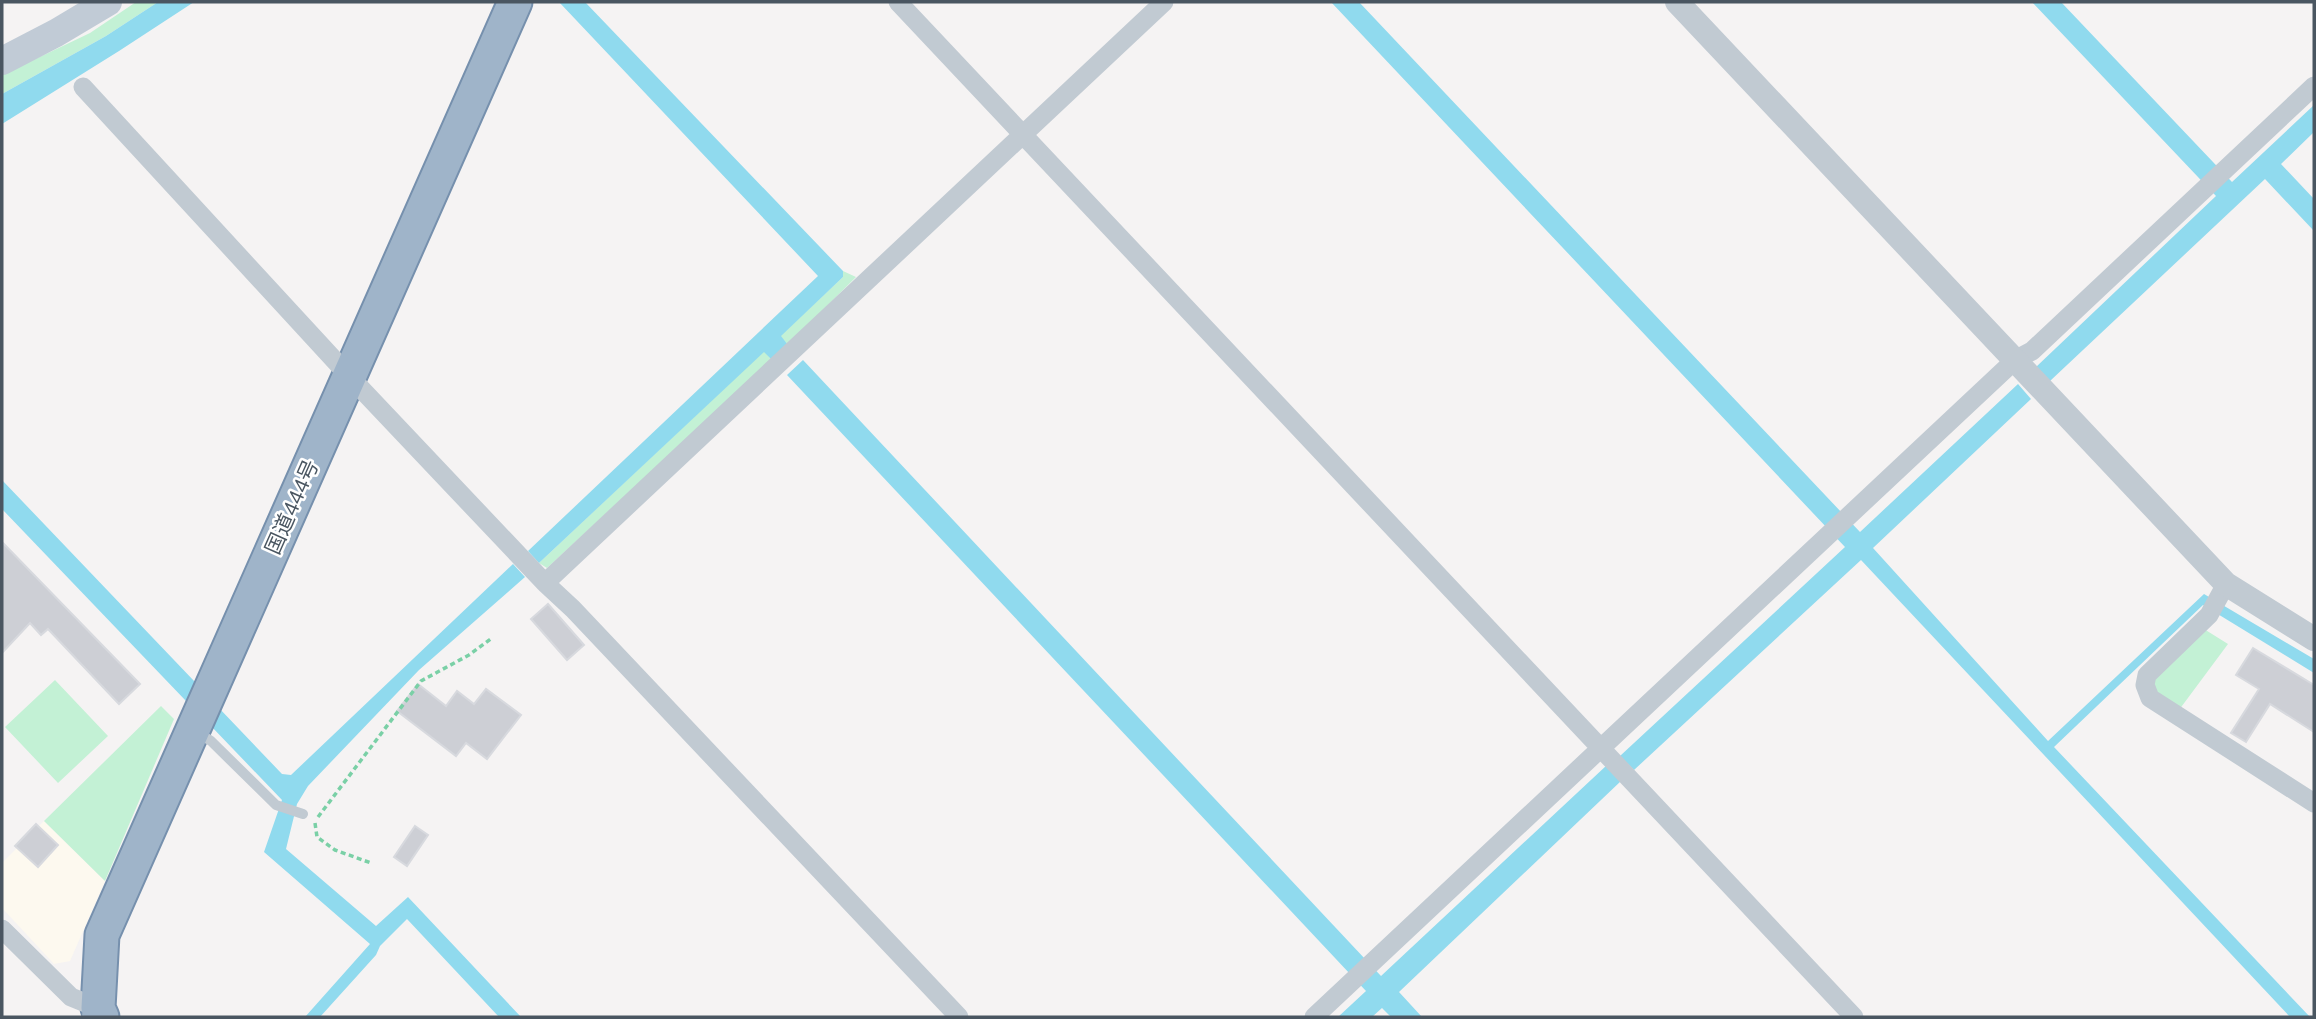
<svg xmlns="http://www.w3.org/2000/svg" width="2316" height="1019" font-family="Mulish,'Noto Sans JP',sans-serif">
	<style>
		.commercial { fill: #fdf9ef }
		.green { fill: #c3f1d5 }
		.water { fill: #90daee }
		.building { fill: #cdcfd5; stroke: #d7d9de; stroke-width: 2 }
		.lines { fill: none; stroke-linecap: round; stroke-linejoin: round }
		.trunk-casing { stroke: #7690ad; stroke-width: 37 }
		.path { stroke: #7ad0a6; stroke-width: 3.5; stroke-dasharray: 5 3.5; stroke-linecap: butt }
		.service { stroke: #c1cad2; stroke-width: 10 }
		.minor { stroke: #c1cad2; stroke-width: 19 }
		.tertiary { stroke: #c1cad2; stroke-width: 24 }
		.secondary { stroke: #c1cbd6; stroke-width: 28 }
		.trunk { stroke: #9fb4c9; stroke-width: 33 }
		.labels { text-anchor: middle; stroke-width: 5; stroke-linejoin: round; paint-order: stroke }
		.street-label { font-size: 21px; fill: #4a5661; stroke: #fff }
	</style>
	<rect width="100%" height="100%" fill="#f5f3f3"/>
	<path class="commercial" d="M 44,821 L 105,881 L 70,961 L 54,964 L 2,908 L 2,863 Z"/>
	<path class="green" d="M 136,2 L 158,2 L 106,36 L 2,94 L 2,75 L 90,33 Z
		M 843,271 L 856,277 L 788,345 L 780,336 L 843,277 Z
		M 764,351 L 772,360 L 547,568 L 539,563 Z
		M 2204,629 L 2228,644 L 2179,710 L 2155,697 L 2151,679 Z
		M 55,680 L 108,736 L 58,783 L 5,727 Z
		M 161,706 L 174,719 L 105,881 L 44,821 Z"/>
	<path class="water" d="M 158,2 L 194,2 L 119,51 L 2,124 L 2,94 L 106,36 Z
		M 559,2 L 585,2 L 843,271 L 843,277 L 781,336 L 788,345 L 772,360 L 764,352 L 539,563 L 528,551 L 818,276 Z
		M 1331,2 L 1359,2 L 1860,532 L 2018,384 L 2031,399 L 1873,548 L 2048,741 L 2204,594 L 2314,659 L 2314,673 L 2203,605 L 2054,747 L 2310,1017 L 2290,1017 L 1861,560 L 1634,770 L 1620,756 L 1845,547 Z
		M 2032,2 L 2061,2 L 2232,182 L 2314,105 L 2314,132 L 2281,164 L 2314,199 L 2314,231 L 2265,179 L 2050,381 L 2036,367 L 2216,196 Z
		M 803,360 L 1381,976 L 1607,765 L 1621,781 L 1399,992 L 1422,1017 L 1391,1017 L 1382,1008 L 1372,1017 L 1338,1017 L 1366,991 L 787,375 Z
		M 2,480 L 195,682 L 186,701 L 2,509 Z
		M 513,564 L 525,577 L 419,670 L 308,786 L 297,804 L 286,849 L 376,926 L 408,897 L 521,1017 L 499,1017 L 407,919 L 380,946 L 376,955 L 320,1017 L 305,1017 L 370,944 L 264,852 L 282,800 L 210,725 L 218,707 L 282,774 L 291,775 Z"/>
	<path class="building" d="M 2,542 L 140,684 L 119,704 L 48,629 L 41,635 L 30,623 L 2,653 Z
		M 548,604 L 584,645 L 567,660 L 531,619 Z
		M 2253,648 L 2314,685 L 2314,732 L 2270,704 L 2246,742 L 2231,733 L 2259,689 L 2236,675 Z
		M 418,684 L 446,706 L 457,691 L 474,704 L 486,689 L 521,715 L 487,759 L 466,743 L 456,756 L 397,711 Z
		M 36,824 L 58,845 L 38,867 L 15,846 Z
		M 415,826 L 428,835 L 407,866 L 394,857 Z"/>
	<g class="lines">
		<g class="trunk-casing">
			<path id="trunk" d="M 102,1017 L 98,1008 L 102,935 L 515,2"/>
		</g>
		<path class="path" d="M 318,817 L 421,681 L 469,655 L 492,638
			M 315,823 L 317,837 L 335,850 L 371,863"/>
		<path class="service" d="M 197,732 L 211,741 L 276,805 L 303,814"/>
		<path class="minor" d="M 898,2 L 1854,1017
			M 83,87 L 350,377 L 545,583 L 1164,2
			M 545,583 L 573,609 L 959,1017
			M 2226,584 L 2209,615 L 2147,675 L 2145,685 L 2150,698 L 2314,803
			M 2,929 L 71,997 L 98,1008 L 92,1015
			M 1314,1017 L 2015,360 L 2032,351 L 2314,86"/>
		<path class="tertiary" d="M 1677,2 L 2226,584 L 2314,639"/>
		<path class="secondary" d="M 2,61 L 56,33 L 108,2"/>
		<use href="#trunk" class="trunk"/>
	</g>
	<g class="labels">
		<g class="street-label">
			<text transform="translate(292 507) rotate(-66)" y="7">国道444号</text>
		</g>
	</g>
	<rect width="2316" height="1019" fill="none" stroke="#4a5661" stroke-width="7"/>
</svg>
